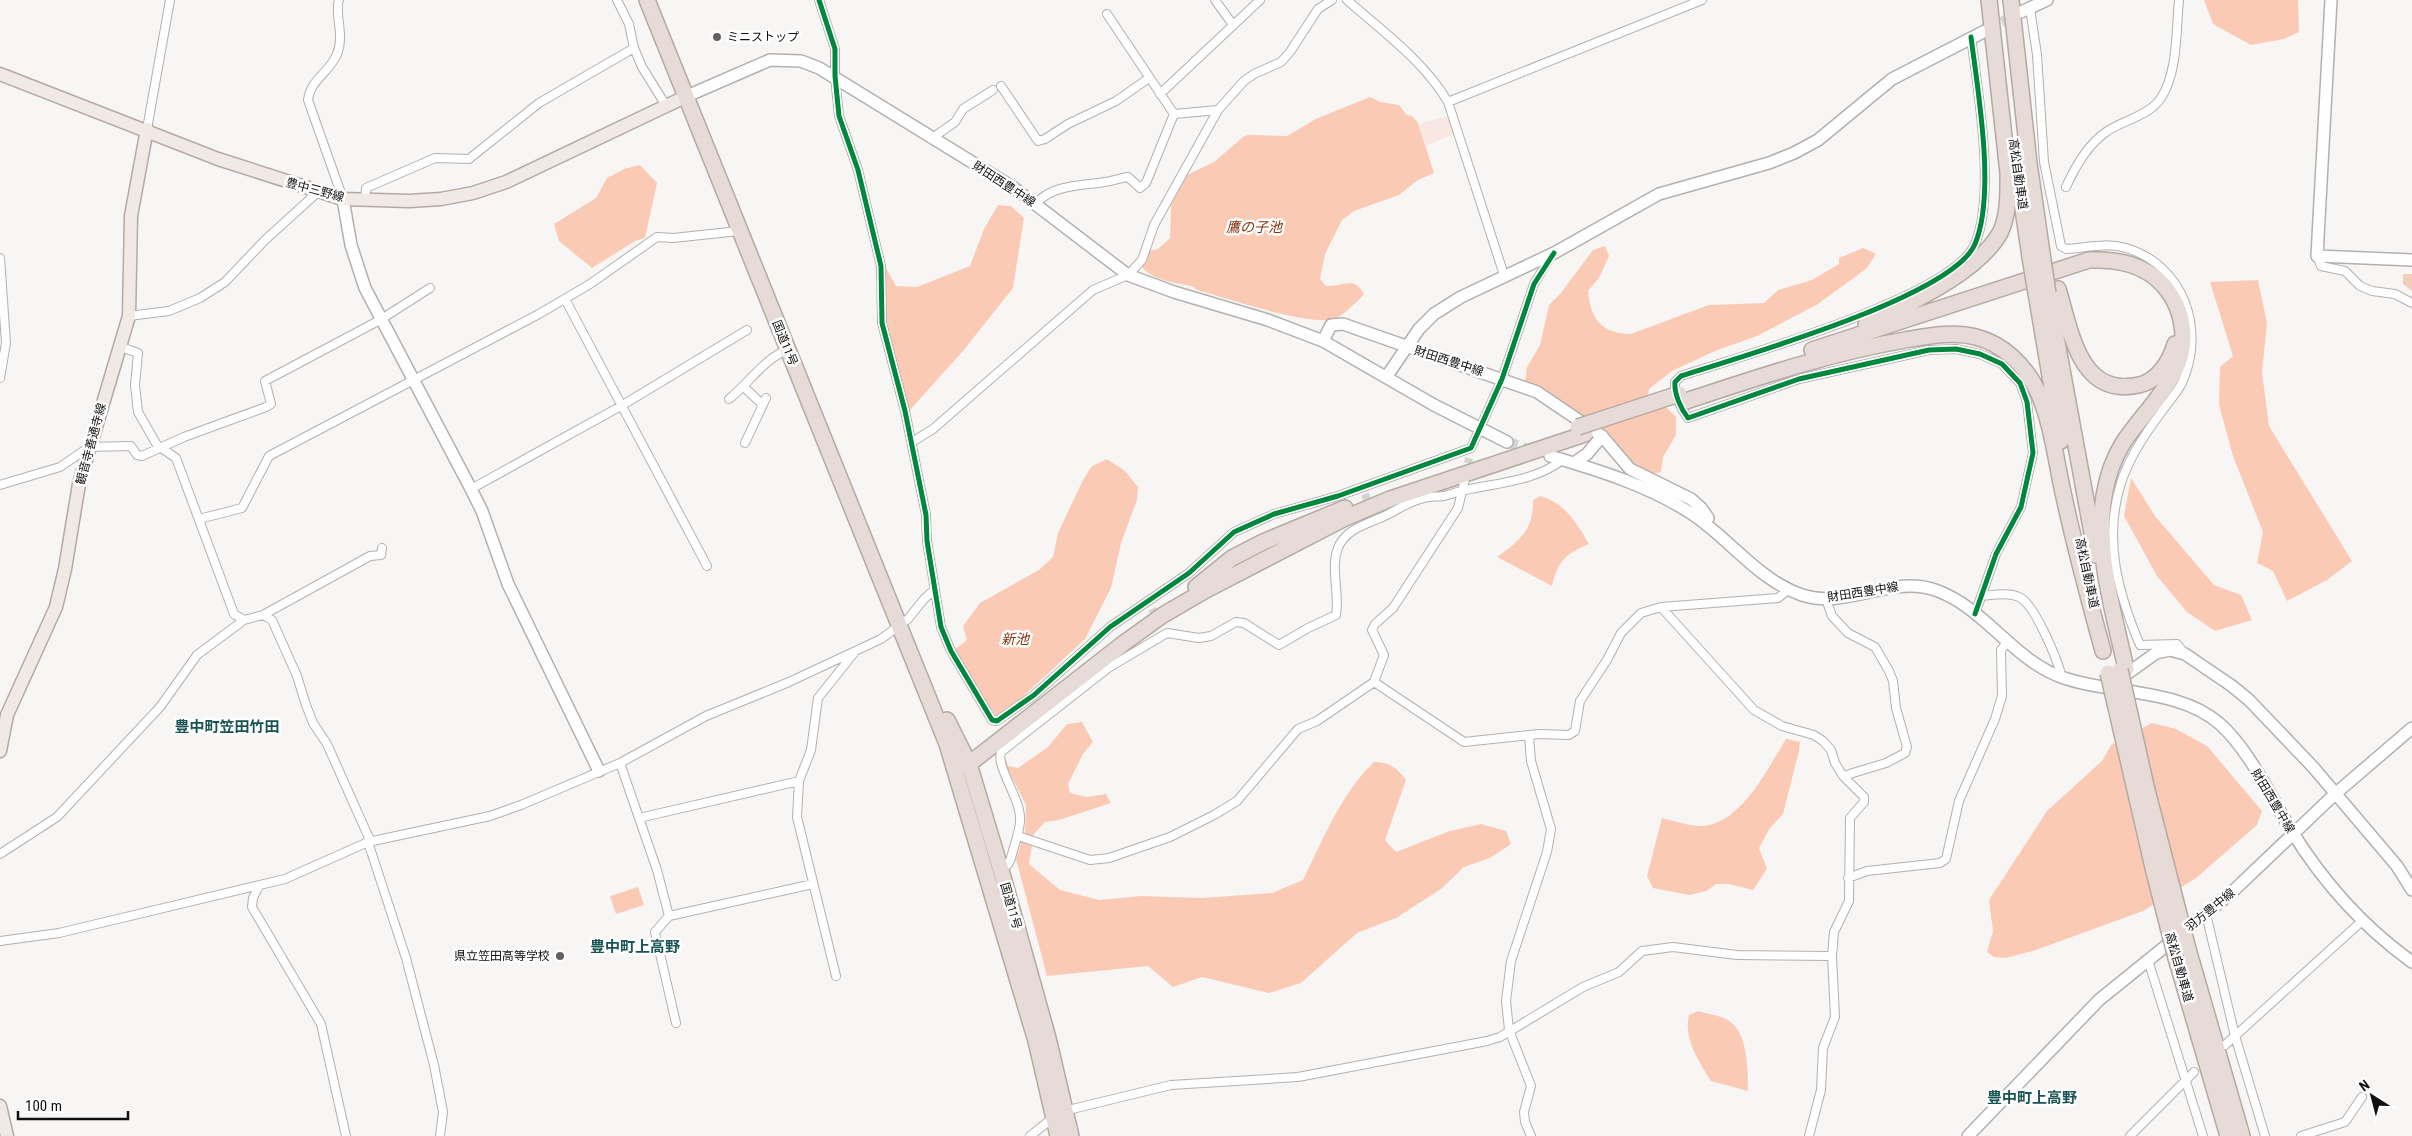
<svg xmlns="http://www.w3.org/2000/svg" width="2412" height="1136" font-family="'Roboto Condensed','Noto Sans JP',sans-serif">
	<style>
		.green { fill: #f9e8e1 }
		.forest { fill: #f3ccbc }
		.water { fill: #fbcab5 }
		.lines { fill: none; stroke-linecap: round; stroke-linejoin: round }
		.street-tunnel { stroke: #d5d4d3; stroke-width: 8; stroke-dasharray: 8 4; stroke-linecap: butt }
		.secondary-tunnel { stroke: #d5d4d3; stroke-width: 11; stroke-dasharray: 11 5.5; stroke-linecap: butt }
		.street-casing { stroke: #b3b1b0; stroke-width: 10 }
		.secondary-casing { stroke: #b3b1b0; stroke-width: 14 }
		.primary-casing { stroke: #b5a9a4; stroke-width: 15 }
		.highway-casing { stroke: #b5a9a4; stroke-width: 18 }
		.street { stroke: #fefefe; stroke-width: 8 }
		.secondary { stroke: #fefefe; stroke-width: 11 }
		.primary { stroke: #f0e9e6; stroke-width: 12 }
		.highway { stroke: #e6dbd6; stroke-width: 15 }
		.highway-bridge-casing { stroke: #b5a9a4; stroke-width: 18; stroke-linecap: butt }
		.highway-bridge { stroke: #e6dbd6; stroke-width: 15 }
		.cycleway-casing { stroke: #fff; stroke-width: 8 }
		.cycleway { stroke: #00873e; stroke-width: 5 }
		.poi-dot { fill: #626060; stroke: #fff; stroke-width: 2 }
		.labels { text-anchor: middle; stroke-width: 5; stroke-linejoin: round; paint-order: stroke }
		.poi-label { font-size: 12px; fill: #111010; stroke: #fff; text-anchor: start }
		.street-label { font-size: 12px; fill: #111010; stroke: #fff }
		.water-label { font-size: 14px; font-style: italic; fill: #85350d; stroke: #fff }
		.quarter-label { font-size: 15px; font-weight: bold; fill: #185453; stroke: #fff }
	</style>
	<rect width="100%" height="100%" fill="#f8f6f5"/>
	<path class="green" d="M 1448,116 L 1456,133 L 1426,146 L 1419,124 Z"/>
	<path class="forest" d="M 2403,274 L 2412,274 L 2412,291 L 2403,284 Z"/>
	<path class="water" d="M 2204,0 L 2298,0 L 2299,32 L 2284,39 L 2251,45 L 2213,24 Z
		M 1370,97 L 1380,102 L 1399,105 L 1407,115 L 1412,116 L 1418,123 L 1434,173 L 1418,180 L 1399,195 L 1354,211 L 1342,220 L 1325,254 L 1320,279 L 1326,286 C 1341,287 1355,275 1364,294 C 1357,302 1344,315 1334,319 C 1311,327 1223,297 1197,290 L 1194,287 C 1177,282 1153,282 1141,266 L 1147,251 L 1158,249 L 1170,238 L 1171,205 L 1187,175 L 1214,162 L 1243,137 L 1248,135 L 1287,136 L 1316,119 Z
		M 640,165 L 657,183 L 645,238 L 635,241 L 592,268 L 559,241 L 554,224 L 596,198 L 607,178 L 624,169 Z
		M 998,205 L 1011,206 L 1024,218 L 1013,288 L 963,351 L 909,411 L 885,315 L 885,266 L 896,286 L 917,287 L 970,266 L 984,229 Z
		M 1605,246 L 1609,256 L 1599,278 L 1588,291 C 1591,320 1601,333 1631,334 L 1709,305 L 1764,303 L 1778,290 L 1812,280 L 1839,264 L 1839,258 L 1863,248 L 1876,254 L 1867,268 L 1818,304 L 1757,336 L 1715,351 L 1672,371 L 1649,389 L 1648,395 L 1661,402 L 1676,417 L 1676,435 L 1663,457 L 1661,472 L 1648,475 L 1627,464 L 1606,436 L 1525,382 L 1527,367 L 1540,345 L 1549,305 L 1560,294 L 1593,250 Z
		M 2258,280 L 2267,323 L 2262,372 L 2269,426 L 2352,561 L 2327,580 L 2287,601 L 2273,571 L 2257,563 L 2263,532 L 2233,456 L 2219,405 L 2220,367 L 2233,356 L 2210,282 Z
		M 1107,459 L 1125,471 L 1138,487 L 1137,500 L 1121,543 L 1111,588 L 1085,639 L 1015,704 L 996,716 L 953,651 L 967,640 L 963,626 L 980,603 L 1039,570 L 1053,557 L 1058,533 L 1083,480 L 1092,466 Z
		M 2131,478 L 2155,516 L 2214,585 L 2241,595 L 2252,620 L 2215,631 L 2187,612 L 2157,576 L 2124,516 Z
		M 1540,496 C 1565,503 1576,522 1589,544 C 1566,554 1558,560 1552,586 L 1497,557 C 1519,541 1534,530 1533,500 Z
		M 1082,722 L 1093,742 L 1083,754 L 1068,784 L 1070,793 L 1087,797 L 1106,794 L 1111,803 L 1059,820 L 1045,822 L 1034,834 L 1029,864 L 1060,890 L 1099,900 L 1141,896 L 1202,898 L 1272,893 L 1303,880 C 1324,838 1340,795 1374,762 C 1390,762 1397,768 1406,780 L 1385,840 L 1396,852 L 1450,831 L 1481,824 L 1506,831 L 1511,844 L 1490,858 L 1464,867 L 1441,889 L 1396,918 L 1357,933 L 1301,983 L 1269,993 L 1202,977 L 1173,987 L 1148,966 L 1047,976 L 1016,859 L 1025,832 L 1026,805 L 1003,760 L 1006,760 L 1008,766 L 1018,768 L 1048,747 L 1067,724 Z
		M 2152,723 L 2176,729 L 2207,746 L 2262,811 L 2257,825 L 2196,878 L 2143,911 L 2036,950 L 2006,958 L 1994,957 L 1987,952 L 1993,931 L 1989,900 L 2047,811 L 2102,761 L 2111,745 Z
		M 1786,739 L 1800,742 L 1799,751 L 1783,814 L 1770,828 L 1759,848 L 1767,869 L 1753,890 L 1729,884 L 1716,884 L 1706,891 L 1690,895 L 1653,888 L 1647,876 L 1662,818 C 1675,821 1691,827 1704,826 C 1742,822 1768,768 1786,739 Z
		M 638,887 L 644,905 L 616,914 L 610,896 Z
		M 1698,1011 C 1708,1014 1724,1016 1732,1023 C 1748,1036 1748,1073 1748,1091 L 1711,1081 C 1699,1062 1683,1038 1689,1015 Z"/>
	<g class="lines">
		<path class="street-tunnel" d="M 1466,475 L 1469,458
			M 1365,494 L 1371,509
			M 1152,609 L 1159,621"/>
		<path class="secondary-tunnel" d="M 1987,30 L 2020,13
			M 1507,442 L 1536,452"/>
		<g class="street-casing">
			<path id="street" d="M 339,0 C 334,12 345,35 337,54 C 330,72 310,80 308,100 L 343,199
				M 617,0 L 629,24 L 634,48 L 642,67 L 665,104
				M 819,0 L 835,49 L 835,76 L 839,116 L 858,170 L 881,266 L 882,323 L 905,411 L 926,515 L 927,541 L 941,627 L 951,651 L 992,720 L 997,721 L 1034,695 L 1110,627 L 1189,573 L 1234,532 L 1274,514 L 1338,496 L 1471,448 L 1502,379 L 1534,284 L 1551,256
				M 1215,0 L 1233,25
				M 1347,0 C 1382,31 1424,61 1448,102 L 1504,275
				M 2030,8 L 2037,55 L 2044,162 L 2061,246 L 2066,249 C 2086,248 2105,242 2126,248 C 2184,265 2206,330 2182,383 C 2176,394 2167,404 2160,414 C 2144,435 2129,458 2121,483 C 2103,539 2118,593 2140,645 L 2177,644 L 2185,654
				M 1107,14 L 1174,114
				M 1971,37 C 1978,92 1996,194 1975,244 C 1953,297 1739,357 1681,376 L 1675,382 C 1674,394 1681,409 1688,418 L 1799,379 L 1929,350 L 1956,349 L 1980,354 L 2002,364 L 2020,383 L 2027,402 L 2033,453 L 2021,507 L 1996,554 L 1975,614
				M 1001,86 L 1038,141 L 1045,139 L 1068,124 L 1116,101 L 1149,78
				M 1160,94 L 1260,0
				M 1448,102 L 1702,0
				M 147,129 L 170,0
				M 931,139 L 955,122 L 963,109 L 993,90
				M 2066,187 C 2075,167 2087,145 2106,132 C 2123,120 2149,116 2161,98 C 2178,72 2176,30 2179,0
				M 365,200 L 366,188 L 435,158 L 469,159 L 539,103 L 634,48
				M 1035,204 C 1054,184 1080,186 1105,182 C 1113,181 1120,178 1128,177 L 1140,188 L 1146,183 L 1174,114 L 1218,110
				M 2317,256 L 2321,266 L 2345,271 L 2360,286 L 2372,291 L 2395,294 L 2412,303
				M 0,258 L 6,343 L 0,378
				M 565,299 L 707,566
				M 129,316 L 169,311 L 200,298 L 225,282 L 265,240 L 318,192
				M 121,347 L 138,353 L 135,385 L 138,412 L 157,445 L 176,458 L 234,614 L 244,620 L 263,615 L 272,620 L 297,676 L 306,705 L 313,723 L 327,744 L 369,838 L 368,842 L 406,958 L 434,1065 L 443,1112 L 440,1136
				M 744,387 L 762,404
				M 729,399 C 749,383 764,359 787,350
				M 912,442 L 933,429 L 1093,290 L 1128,275 L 1142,260 L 1154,225 L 1218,110 L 1244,81 L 1254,74 L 1281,62 L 1290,52 L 1318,9 L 1332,0
				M 745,443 L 766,398
				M 0,485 L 60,467 L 89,447 L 131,446 L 137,455 L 142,456 L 184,437 L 266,407 L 271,404 L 265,381 L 380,320 L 430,288
				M 471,489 L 621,406 L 747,330
				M 199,519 L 242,508 L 269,456 L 539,314 L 590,284 L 657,237 L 673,238 L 739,231
				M 1981,596 C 1993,595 2008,592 2019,597 C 2035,604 2058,661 2062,678
				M 1826,599 L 1832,616 L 1848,633 L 1875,647 L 1889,671 L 1893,681 L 1896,708 L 1907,747 L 1905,753 L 1886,763 L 1843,776
				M 1661,607 L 1754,710 L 1782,726 L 1814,735 L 1823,741 L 1831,750 L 1835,763 L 1843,776 L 1864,797 L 1864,802 L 1850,818 L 1849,901 L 1834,932 L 1832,956 L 1835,1017 L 1823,1048 L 1821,1090 L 1809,1136
				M 263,615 L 370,556 L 381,555 L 382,548
				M 1374,682 L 1464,742 L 1539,734 L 1569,735 L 1575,731 L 1580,701 L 1584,695 L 1607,660 L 1621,633 L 1641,613 L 1661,607 L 1778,598 L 1788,590
				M 1529,736 L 1531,761 L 1551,829 L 1547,852 L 1511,961 L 1506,1001 L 1509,1030 L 1531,1086 L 1524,1112 L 1525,1122 L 1531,1136
				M 620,763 L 657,870 L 669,916
				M 639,818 L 799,781
				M 1018,836 L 1090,860 L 1109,858 L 1170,837 L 1214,815 L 1237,801 L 1298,729 L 1317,721 L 1374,682 L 1384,655 L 1372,630 L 1375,624 L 1393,608 L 1458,508 L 1465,479
				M 0,854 L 57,817 L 160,707 L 197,655 L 244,620
				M 1001,870 C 1013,862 1010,858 1015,844 C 1018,833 1022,822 1019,810 C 1016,794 996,764 1001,752 L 1108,668 L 1167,633 L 1199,638 L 1211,636 L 1236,622 L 1244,623 L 1279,645 L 1308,628 L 1336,615 C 1340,594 1330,568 1338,548 C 1345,530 1364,525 1380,518 C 1395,512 1408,501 1424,498 C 1430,496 1437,497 1443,496 C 1451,495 1458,491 1465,490 C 1497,483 1536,481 1562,460
				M 1848,878 L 1867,871 L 1940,863 L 1946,859 L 1959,801 L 1995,719 L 2002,696 L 2001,650 L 2008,641
				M 259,886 L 253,898 L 252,907 L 321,1024 L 346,1136
				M 2206,914 L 2235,1036 L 2265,1136
				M 0,941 L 59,933 L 285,879 L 368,842 L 490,816 L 521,805 L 620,763 L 706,716 L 789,682 L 881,639 L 908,619 L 924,599 L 934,590
				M 2148,960 L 2203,1136
				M 836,976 L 797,817 L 799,781 L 811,750 L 818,698 L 854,653
				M 676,1023 L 655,932 L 669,916 L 813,884
				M 2225,1045 L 2362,921
				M 1064,1111 L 1171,1085 L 1298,1077 L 1487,1041 L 1500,1037 L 1583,987 L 1619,972 L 1642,951 L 1673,947 L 1737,955 L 1832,956
				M 1030,1136 L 1054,1117
				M 2130,1136 L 2194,1072
				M 2301,1136 L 2345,1122 L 2362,1097"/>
		</g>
		<g class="secondary-casing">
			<path id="secondary" d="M 2331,0 L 2317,256 L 2412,260
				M 2021,12 L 2047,0
				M 687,96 L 770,60 L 801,61 L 819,68 L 1014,188 L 1128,275 L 1174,292 L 1268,320 L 1323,341 L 1434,405 L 1507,442
				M 343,199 L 351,245 L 365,288 L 471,489 L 482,511 L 508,584 L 599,771
				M 1323,341 L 1331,325 L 1343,324 L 1537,392 L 1602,436 L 1630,469 L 1691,499 L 1701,508 L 1708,518 L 1705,523
				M 1387,376 L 1419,329 L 1434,314 L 1461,297 L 1554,253 L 1659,194 L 1769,163 L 1794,153 L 1818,140 L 1892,79 L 1985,31
				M 1550,456 C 1598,470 1650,486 1692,514 C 1730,539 1758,580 1802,595 C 1848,610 1893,573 1938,591 C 1986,609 2015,662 2064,678 C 2114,695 2179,688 2220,724 C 2249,750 2271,797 2291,830 C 2323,882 2362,926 2412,962
				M 1574,463 L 1587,454 L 1602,436
				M 2121,678 L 2156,653 L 2170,650 L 2185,654 L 2232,686 L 2249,700 L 2313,767 L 2397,866 L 2412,890
				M 1968,1136 L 2099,1000 L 2230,894 L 2335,794 L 2412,728"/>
		</g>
		<g class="primary-casing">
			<path id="primary" d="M 0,74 L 218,159 L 343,199 L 409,201 L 441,199 L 473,193 L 506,182 L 687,96
				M 0,751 L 7,715 L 56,607 L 65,569 L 79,484 L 129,316 L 131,216 L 147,129
				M 0,1106 L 7,1136"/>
		</g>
		<g class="highway-casing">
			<path id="highway" d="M 647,0 L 947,744 L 1036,1041 L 1058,1136
				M 2011,0 L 2029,163 L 2042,253
				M 2016,162 L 2030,257
				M 2058,289 C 2071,331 2079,398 2139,385 C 2158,381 2170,361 2175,344
				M 2048,293 L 2096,555
				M 2037,299 L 2061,441
				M 1866,325 C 1907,304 1977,274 2000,233 C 2009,215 2008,192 2008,173 L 1989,0
				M 1812,350 L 2089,260 C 2118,259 2145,264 2165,287 C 2174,298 2180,311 2182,325 C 2190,374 2147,406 2123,443 C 2113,459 2107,478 2104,496 C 2095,554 2114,613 2126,669
				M 1683,402 C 1756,378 1829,353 1905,340 C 1929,336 1953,331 1976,337 C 2003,344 2025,365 2037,390 C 2052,422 2056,462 2064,497 C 2075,548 2089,600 2103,651
				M 1196,587 L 1232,558 L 1263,542 L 1345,508
				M 947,720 L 969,764 L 1001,870 L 1048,1038 L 1071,1136
				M 955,768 L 969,764 L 1124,643 L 1163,615 L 1206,590 L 1345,518 L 1390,499 L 1585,434
				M 2188,949 L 2242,1136
				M 2176,958 L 2228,1136"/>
		</g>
		<use href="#street" class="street"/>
		<use href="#secondary" class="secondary"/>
		<use href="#primary" class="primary"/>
		<use href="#highway" class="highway"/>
		<g class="highway-bridge-casing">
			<path id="highway-bridge" d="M 2042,253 L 2048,293
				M 2030,257 L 2037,299
				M 1578,427 L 1679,394
				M 2120,670 L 2146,786 L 2188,949
				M 2108,673 L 2154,872 L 2176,958"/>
		</g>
		<use href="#highway-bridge" class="highway-bridge"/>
		<g class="cycleway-casing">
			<path id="cycleway" d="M 819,0 L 835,49 L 835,76 L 839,116 L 858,170 L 881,266 L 882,323 L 905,411 L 926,515 L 927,541 L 941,627 L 951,651 L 992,720 L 997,721 L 1034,695 L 1110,627 L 1189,573 L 1234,532 L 1274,514 L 1338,496 L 1471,448 L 1502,379 L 1534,284 L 1554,253
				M 1971,37 C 1978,92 1996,194 1975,244 C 1953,297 1739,357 1681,376 L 1675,382 C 1674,394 1681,409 1688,418 L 1799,379 L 1929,350 L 1956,349 L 1980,354 L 2002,364 L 2020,383 L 2027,402 L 2033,453 L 2021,507 L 1996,554 L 1975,614"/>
		</g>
		<use href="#cycleway" class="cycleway"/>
	</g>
	<g class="poi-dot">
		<circle cx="717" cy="37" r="5"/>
		<circle cx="560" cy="956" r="5"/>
	</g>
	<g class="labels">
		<g class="poi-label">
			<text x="727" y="41">ミニストップ</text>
			<text x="550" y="960" text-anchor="end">県立笠田高等学校</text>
		</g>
		<g class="street-label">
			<text transform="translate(2018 174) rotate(82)" y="4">高松自動車道</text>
			<text transform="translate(1004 184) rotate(33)" y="4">財田西豊中線</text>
			<text transform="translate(315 190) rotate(15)" y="4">豊中三野線</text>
			<text transform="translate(785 343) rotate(68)" y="4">国道11号</text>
			<text transform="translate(1449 361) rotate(18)" y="4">財田西豊中線</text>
			<text transform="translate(91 444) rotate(-75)" y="4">観音寺善通寺線</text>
			<text transform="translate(2087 573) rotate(78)" y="4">高松自動車道</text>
			<text transform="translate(1863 592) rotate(-9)" y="4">財田西豊中線</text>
			<text transform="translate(2273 801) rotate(59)" y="4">財田西豊中線</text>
			<text transform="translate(1011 906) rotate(74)" y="4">国道11号</text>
			<text transform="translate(2210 910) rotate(-39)" y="4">羽方豊中線</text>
			<text transform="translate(2179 967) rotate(74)" y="4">高松自動車道</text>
		</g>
		<g class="water-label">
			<text x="1254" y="232">鷹の子池</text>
			<text x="1015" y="644">新池</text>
		</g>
		<g class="quarter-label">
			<text x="227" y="732">豊中町笠田竹田</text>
			<text x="635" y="952">豊中町上高野</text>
			<text x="2032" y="1103">豊中町上高野</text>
		</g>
	</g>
	<g transform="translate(2372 1096) rotate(324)" stroke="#ffffff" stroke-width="4" paint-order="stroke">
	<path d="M0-4L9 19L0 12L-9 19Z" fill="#111010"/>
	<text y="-8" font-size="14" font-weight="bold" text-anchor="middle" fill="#111010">N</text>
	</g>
	<path d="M18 1111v8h110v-8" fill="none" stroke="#111010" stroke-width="2.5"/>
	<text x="25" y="1111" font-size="15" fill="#111010" stroke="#ffffff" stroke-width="4" paint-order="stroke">100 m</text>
</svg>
